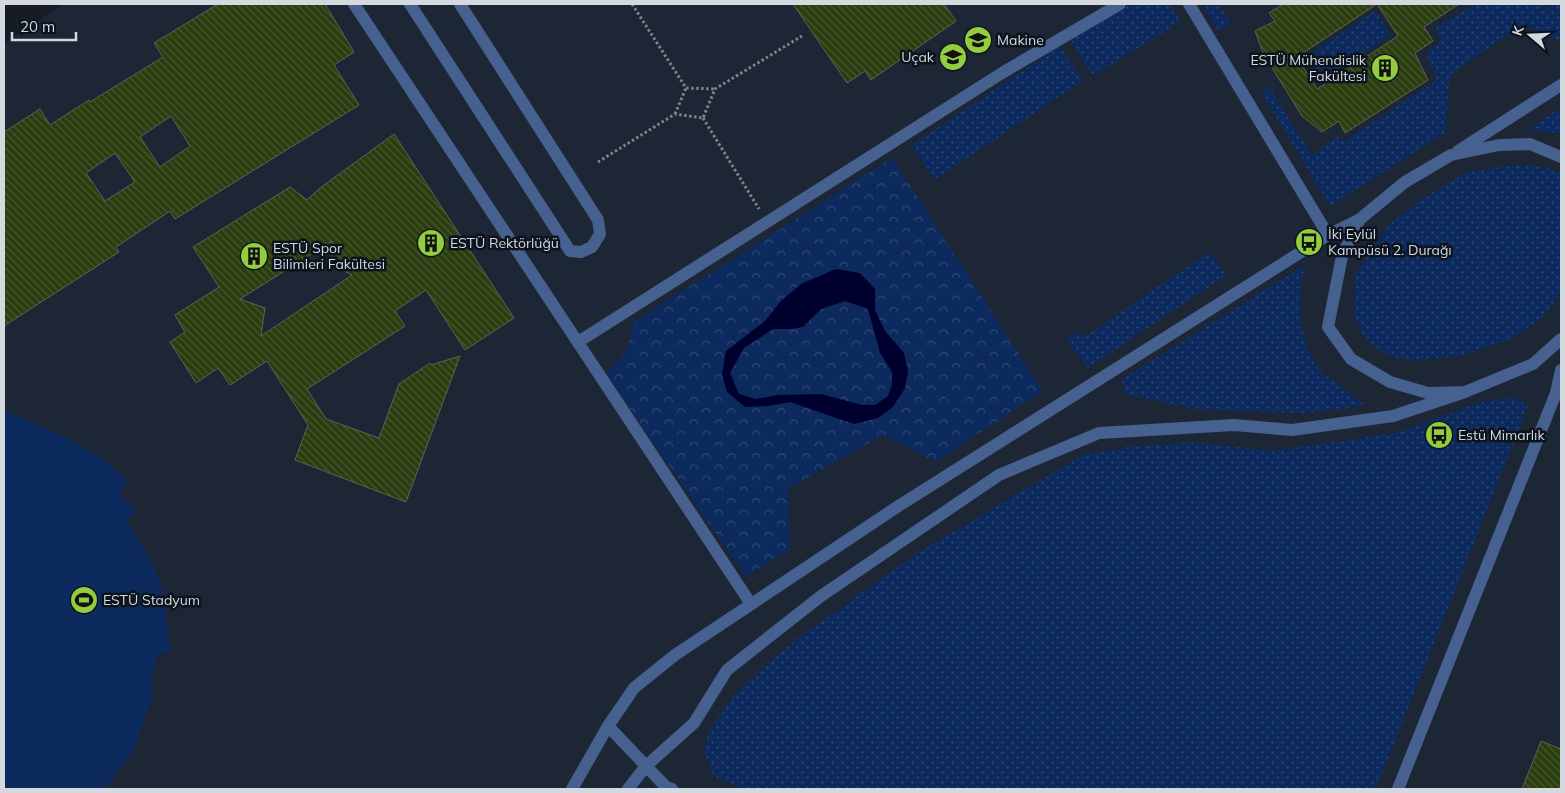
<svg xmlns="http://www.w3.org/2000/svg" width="1565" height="793" font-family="Mulish,sans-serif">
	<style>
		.built { fill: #1d2634 }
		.grass { fill: url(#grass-dots) }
		.park { fill: url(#park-crowns) }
		.pitch { fill: #0d2a5e }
		.water { fill: #00002e; fill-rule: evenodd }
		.building { fill: url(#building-back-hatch); stroke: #5c6255; fill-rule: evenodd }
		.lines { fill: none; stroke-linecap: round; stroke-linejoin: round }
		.path { stroke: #7d828b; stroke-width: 3; stroke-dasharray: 2.5 2.5; stroke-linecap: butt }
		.minor { stroke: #466190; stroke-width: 12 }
		.labels { text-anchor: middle; stroke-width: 5; stroke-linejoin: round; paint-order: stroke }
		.poi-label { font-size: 14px; fill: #d4d8df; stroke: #0d131d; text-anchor: start }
	</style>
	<defs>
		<pattern id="grass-dots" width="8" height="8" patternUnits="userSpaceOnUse" patternTransform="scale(1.25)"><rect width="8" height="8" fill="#0d2a5e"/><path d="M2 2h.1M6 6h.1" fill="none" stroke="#2f4875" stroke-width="1.8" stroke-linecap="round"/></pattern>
		<pattern id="park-crowns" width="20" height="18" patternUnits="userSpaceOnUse" patternTransform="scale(1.25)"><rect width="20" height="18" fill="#0d2a5e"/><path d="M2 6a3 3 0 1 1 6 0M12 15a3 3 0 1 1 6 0" fill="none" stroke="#2f4875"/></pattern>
		<pattern id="building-back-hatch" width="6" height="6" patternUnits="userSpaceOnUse" patternTransform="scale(1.25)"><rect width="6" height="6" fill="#293d0e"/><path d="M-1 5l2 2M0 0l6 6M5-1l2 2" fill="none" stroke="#475831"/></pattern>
	</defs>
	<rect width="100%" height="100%" fill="#161c27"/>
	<path class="built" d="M 64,4 L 1561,4 L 1561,789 L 4,789 L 4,43 Z"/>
	<path class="grass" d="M 1126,4 L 1170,4 L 1181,21 L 1093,76 L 1070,39 Z
		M 1201,4 L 1218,4 L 1231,23 L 1219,31 Z
		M 1476,4 L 1543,4 L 1546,9 L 1554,4 L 1561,4 L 1561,41 L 1524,24 L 1453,72 L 1449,84 L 1446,132 L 1330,206 L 1262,94 L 1269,87 L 1312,155 L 1339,136 L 1343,142 L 1437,80 L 1426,54 L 1441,41 L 1436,27 Z
		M 1375,11 L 1391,35 L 1319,81 L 1304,58 Z
		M 1060,46 L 1083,81 L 935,180 L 912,145 Z
		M 1561,107 L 1561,134 L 1529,129 Z
		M 1515,165 L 1550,168 L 1561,174 L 1561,293 L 1541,319 L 1508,340 L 1461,356 L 1418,360 L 1395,358 L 1379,350 L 1364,337 L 1354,316 L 1355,275 L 1390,224 L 1423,198 L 1467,172 Z
		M 1209,252 L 1227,275 L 1088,368 L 1067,341 L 1071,334 L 1080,333 L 1085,337 Z
		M 1305,265 L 1300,288 L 1300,317 L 1307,348 L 1321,372 L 1366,405 L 1310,413 L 1260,412 L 1195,409 L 1124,394 L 1122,379 Z
		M 1514,397 L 1528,406 L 1376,789 L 747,789 L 714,777 L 704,751 L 708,732 L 734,695 L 795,640 L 918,553 L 1083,455 L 1135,446 L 1193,442 L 1273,451 L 1396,433 L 1482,402 Z"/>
	<path class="park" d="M 892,158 L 1043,391 L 936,462 L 883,435 L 788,489 L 790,549 L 746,577 L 606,374 C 623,357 631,348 632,323 Z"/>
	<path class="pitch" d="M 4,411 C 47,428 95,447 128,481 L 119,494 L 136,510 L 127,521 L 151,561 L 162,587 L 171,651 L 158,654 L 152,675 L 152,699 L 133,751 L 105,789 L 4,789 Z"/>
	<path class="water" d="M 836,269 L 860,273 L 875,289 L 875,310 L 885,331 L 904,353 L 908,371 L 905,388 L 893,407 L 878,418 L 854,424 L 790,402 L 768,406 L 745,407 L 727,392 L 722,375 L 726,351 L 765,321 L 781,301 L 801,284 ZM 845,301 L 868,309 L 880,353 L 892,372 L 892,385 L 888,396 L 875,405 L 862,405 L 821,394 L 778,395 L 756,399 L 739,394 L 730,373 L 744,348 L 773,329 L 791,329 L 803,327 L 821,309 Z"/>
	<path class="building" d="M 218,4 L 325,4 L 354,52 L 334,65 L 359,105 L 175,219 L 170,211 L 116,247 L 119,252 L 4,326 L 4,132 L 40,109 L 50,125 L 89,100 L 90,102 L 163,57 L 154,43 ZM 171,116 L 190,146 L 160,167 L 140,137 ZM 115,153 L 135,182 L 105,201 L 86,173 Z
		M 793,4 L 944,4 L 956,21 L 871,80 L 865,71 L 847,83 Z
		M 1283,4 L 1459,4 L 1424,27 L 1433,41 L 1415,53 L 1428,80 L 1345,133 L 1339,121 L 1322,132 L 1302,116 L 1264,55 L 1255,31 L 1275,21 L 1269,13 ZM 1377,4 L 1398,36 L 1317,89 L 1297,57 Z
		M 394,134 L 514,318 L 465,350 L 426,290 L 395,311 L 405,326 L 307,389 L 326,419 L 379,438 L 399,384 L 430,363 L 431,365 L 460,356 L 406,502 L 295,460 L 308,425 L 267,361 L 230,385 L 218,368 L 196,383 L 170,342 L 185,332 L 175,315 L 219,287 L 193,247 L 290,187 L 307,200 L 320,188 ZM 332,241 L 332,265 L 352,275 L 261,336 L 265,308 L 240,299 Z
		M 1541,741 L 1561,749 L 1561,789 L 1522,789 Z"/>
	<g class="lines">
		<path class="path" d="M 632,4 L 686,88 L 715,89
			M 675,114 L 686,88
			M 703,118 L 759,209
			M 598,162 L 675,114 L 703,118 L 715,89 L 802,36"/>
		<path class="minor" d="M 354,4 L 751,604
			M 410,4 L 570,251 L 581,252 L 592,247 L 600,234 L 598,220 L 460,4
			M 1189,4 L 1328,235
			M 1458,151 L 1561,85
			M 1561,157 L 1530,144 L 1499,145 L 1451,155 L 1405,182 L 1360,219 L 1342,256 L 1328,327 L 1351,359 L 1390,382 L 1428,393 L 1465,392 L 1533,364 L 1561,339
			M 578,342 L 1002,73 L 1120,4
			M 608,726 L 666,787 L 672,789
			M 572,789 L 608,726 L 634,688 L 675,655 L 900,505 L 1328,235 L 1360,219
			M 628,789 L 646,766 L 694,723 L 727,670 L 821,596 L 999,475 L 1099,433 L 1234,425 L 1292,430 L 1393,416 L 1465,392
			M 1398,789 L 1556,393 L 1561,370"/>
	</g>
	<defs>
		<g id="school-disc" transform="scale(1.4375)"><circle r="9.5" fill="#93cd3e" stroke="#0d131d"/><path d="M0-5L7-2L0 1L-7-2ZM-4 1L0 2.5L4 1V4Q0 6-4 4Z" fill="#111"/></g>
		<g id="building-disc" transform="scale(1.4375)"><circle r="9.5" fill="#93cd3e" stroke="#0d131d"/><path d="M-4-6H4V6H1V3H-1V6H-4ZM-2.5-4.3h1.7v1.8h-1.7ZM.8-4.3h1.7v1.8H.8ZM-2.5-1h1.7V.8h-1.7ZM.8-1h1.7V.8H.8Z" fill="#111"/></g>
		<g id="bus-disc" transform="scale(1.4375)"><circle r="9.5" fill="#93cd3e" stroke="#0d131d"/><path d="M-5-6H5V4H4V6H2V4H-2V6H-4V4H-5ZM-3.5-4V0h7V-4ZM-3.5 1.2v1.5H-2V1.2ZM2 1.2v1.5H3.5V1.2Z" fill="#111"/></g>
		<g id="stadium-disc" transform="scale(1.4375)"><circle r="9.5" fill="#93cd3e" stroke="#0d131d"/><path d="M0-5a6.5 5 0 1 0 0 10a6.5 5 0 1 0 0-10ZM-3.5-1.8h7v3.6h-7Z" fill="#111"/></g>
	</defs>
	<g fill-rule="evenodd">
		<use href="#school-disc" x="978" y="40"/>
		<use href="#school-disc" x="953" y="57"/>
		<use href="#building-disc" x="1385" y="68"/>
		<use href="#bus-disc" x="1309" y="242"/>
		<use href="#building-disc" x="431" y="243"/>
		<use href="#building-disc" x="254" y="256"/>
		<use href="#bus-disc" x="1439" y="435"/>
		<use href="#stadium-disc" x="84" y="600"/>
	</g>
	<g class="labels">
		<g class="poi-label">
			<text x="997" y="45">Makine</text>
			<text x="934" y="62" text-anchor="end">Uçak</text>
			<text x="1366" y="65" text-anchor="end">ESTÜ Mühendislik<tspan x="1366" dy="16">Fakültesi</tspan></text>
			<text x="1328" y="239">İki Eylül<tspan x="1328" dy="16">Kampüsü 2. Durağı</tspan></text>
			<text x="450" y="248">ESTÜ Rektörlüğü</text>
			<text x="273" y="253">ESTÜ Spor<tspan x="273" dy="16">Bilimleri Fakültesi</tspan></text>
			<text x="1458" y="440">Estü Mimarlık</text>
			<text x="103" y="605">ESTÜ Stadyum</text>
		</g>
	</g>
	<rect width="1565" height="793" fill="none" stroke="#d4d8df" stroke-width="10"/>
	<g transform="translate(1530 35) rotate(289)" stroke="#0d131d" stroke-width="4" paint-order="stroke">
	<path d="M0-4L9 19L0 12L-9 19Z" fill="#d4d8df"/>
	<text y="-8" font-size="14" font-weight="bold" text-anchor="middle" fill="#d4d8df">K</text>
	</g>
	<path d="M12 32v8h64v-8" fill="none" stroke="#d4d8df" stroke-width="2.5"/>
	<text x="20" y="32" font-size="15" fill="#d4d8df" stroke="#0d131d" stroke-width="4" paint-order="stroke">20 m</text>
</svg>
